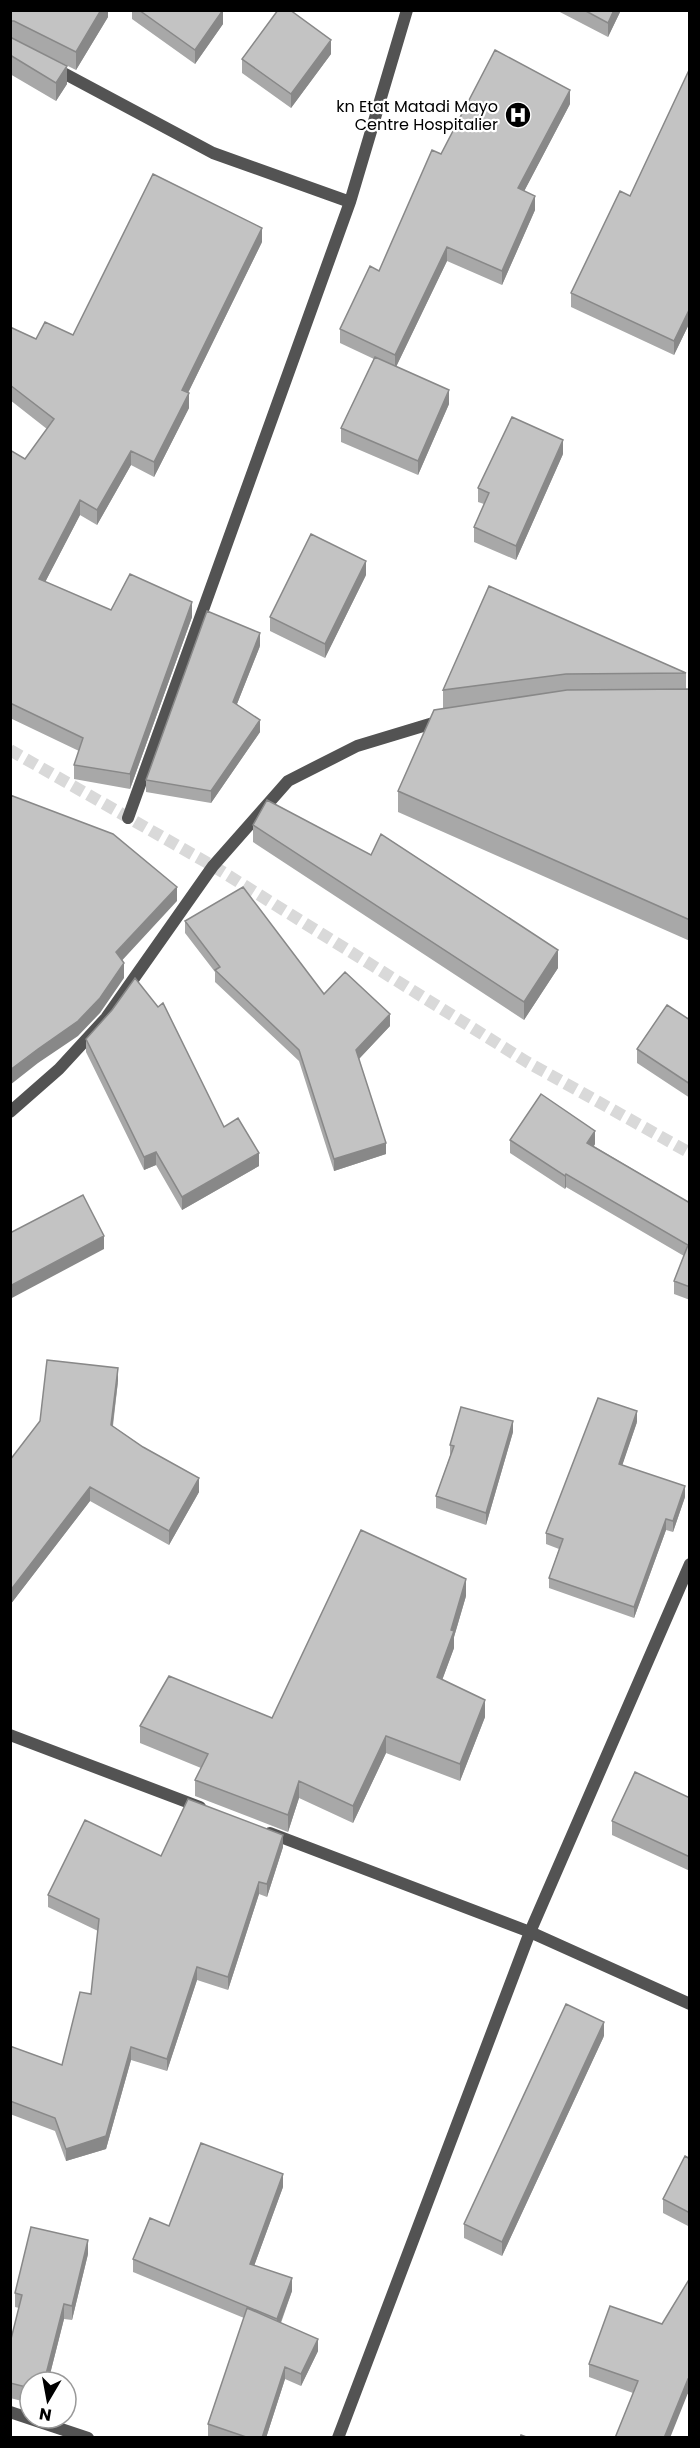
<svg xmlns="http://www.w3.org/2000/svg" width="700" height="2448" font-family="Poppins,sans-serif">
	<style>
		.lines { fill: none; stroke-linecap: round; stroke-linejoin: round }
		.street-tunnel { stroke: #d9d9d9; stroke-width: 12; stroke-dasharray: 12 6; stroke-linecap: butt }
		.street { stroke: #535353; stroke-width: 12 }
		.wall { fill: #a8a8a8 }
		.shaded-wall { fill: #888 }
		.building { fill: #c3c3c3; stroke: #888; stroke-width: 1.5 }
		.labels { text-anchor: middle; stroke-width: 4.5; stroke-linejoin: round; paint-order: stroke }
		.poi-label { font-size: 16px; fill: #000; stroke: #fff; text-anchor: end }
	</style>
	<rect width="100%" height="100%" fill="#fff"/>
	<g class="lines">
		<path class="street-tunnel" d="M 10,750 L 213,866 L 527,1062 L 690,1153"/>
		<path class="street" d="M 54,68 L 213,153 L 350,202
			M 128,818 L 350,202 L 407,10
			M 10,1112 L 59,1069 L 106,1018 L 213,866 L 288,781 L 357,746 L 443,720
			M 10,1735 L 200,1807
			M 270,1833 L 530,1932 L 690,2004
			M 10,2412 L 88,2438
			M 338,2438 L 530,1932 L 690,1564"/>
	</g>
	<path class="wall" d="M 10,10 L 108,10 L 108,17 L 76,70 L 13,39 L 67,84 L 56,101 L 10,74 Z
		M 132,10 L 223,10 L 223,24 L 195,64 L 132,19 Z
		M 556,10 L 621,10 L 608,37 Z
		M 331,54 L 291,108 L 242,73 L 242,59 Z
		M 690,68 L 690,322 L 674,355 L 571,307 L 571,293 L 630,196 Z
		M 570,104 L 524,191 L 535,210 L 502,285 L 447,261 L 396,367 L 449,404 L 418,475 L 341,442 L 341,428 L 374,359 L 340,343 L 340,329 L 379,271 L 441,154 Z
		M 262,242 L 188,393 L 189,408 L 154,477 L 131,465 L 97,525 L 80,515 L 45,582 L 111,610 L 192,617 L 130,789 L 74,779 L 74,765 L 79,751 L 10,718 L 10,450 L 25,459 L 47,429 L 10,400 L 10,327 L 36,339 L 73,335 Z
		M 563,454 L 516,560 L 474,542 L 474,527 L 484,504 L 478,502 L 478,488 Z
		M 366,575 L 325,658 L 270,631 L 270,617 Z
		M 489,586 L 686,673 L 686,689 L 690,689 L 690,941 L 398,812 L 398,791 L 443,709 L 443,690 Z
		M 260,646 L 237,704 L 260,732 L 211,803 L 146,792 L 146,780 Z
		M 253,825 L 558,968 L 524,1020 L 253,842 Z
		M 185,921 L 324,994 L 390,1026 L 359,1059 L 386,1154 L 334,1171 L 299,1061 L 215,982 L 215,972 L 185,933 Z
		M 690,1020 L 690,1098 L 637,1063 L 637,1049 Z
		M 86,1039 L 224,1127 L 259,1166 L 182,1210 L 156,1165 L 144,1170 L 86,1052 Z
		M 510,1140 L 595,1144 L 594,1146 L 690,1203 L 690,1300 L 674,1294 L 674,1281 L 684,1256 L 566,1187 L 565,1189 L 510,1153 Z
		M 118,1381 L 113,1426 L 143,1447 L 199,1492 L 169,1545 L 90,1501 L 10,1605 Z
		M 637,1422 L 622,1465 L 685,1497 L 673,1532 L 666,1530 L 634,1618 L 549,1588 L 549,1578 L 559,1549 L 546,1544 L 546,1533 Z
		M 513,1432 L 486,1525 L 436,1508 L 436,1496 L 450,1456 L 450,1445 Z
		M 466,1596 L 454,1637 L 454,1648 L 442,1680 L 485,1717 L 460,1781 L 386,1753 L 353,1823 L 299,1798 L 288,1832 L 195,1796 L 195,1780 L 201,1768 L 140,1743 L 140,1726 L 272,1718 Z
		M 690,1798 L 690,1871 L 612,1835 L 612,1821 Z
		M 283,1847 L 267,1897 L 259,1894 L 228,1990 L 197,1980 L 167,2071 L 131,2060 L 106,2149 L 66,2161 L 55,2131 L 10,2114 L 10,2046 L 62,2065 L 91,1994 L 98,1931 L 48,1907 L 48,1895 L 161,1856 Z
		M 604,2036 L 502,2256 L 464,2238 L 464,2224 Z
		M 690,2159 L 690,2227 L 663,2213 L 663,2199 Z
		M 283,2187 L 254,2266 L 292,2291 L 281,2323 L 318,2351 L 301,2386 L 285,2379 L 266,2438 L 213,2438 L 208,2436 L 208,2424 L 244,2318 L 133,2272 L 133,2259 L 169,2226 Z
		M 88,2254 L 72,2320 L 64,2319 L 48,2382 L 30,2382 L 30,2403 L 10,2398 L 10,2343 L 19,2308 L 15,2307 L 15,2293 Z
		M 690,2278 L 690,2394 L 633,2393 L 589,2377 L 589,2364 L 662,2324 Z"/>
	<path class="shaded-wall" d="M 101,10 L 108,10 L 108,17 L 76,70 L 76,52 Z
		M 223,10 L 223,24 L 195,64 L 195,50 Z
		M 614,10 L 621,10 L 608,37 L 608,23 Z
		M 331,40 L 331,54 L 291,108 L 291,94 Z
		M 67,66 L 67,84 L 56,101 L 56,83 Z
		M 570,90 L 570,104 L 518,203 L 518,188 Z
		M 535,196 L 535,210 L 502,285 L 502,271 Z
		M 262,228 L 262,242 L 182,405 L 182,390 Z
		M 447,247 L 447,261 L 395,369 L 395,355 Z
		M 690,308 L 690,322 L 674,355 L 674,341 Z
		M 449,390 L 449,404 L 418,475 L 418,461 Z
		M 189,393 L 189,408 L 154,477 L 154,462 Z
		M 563,440 L 563,454 L 516,560 L 516,546 Z
		M 131,451 L 131,465 L 97,525 L 97,510 Z
		M 80,500 L 80,515 L 39,594 L 39,579 Z
		M 366,561 L 366,575 L 325,658 L 325,644 Z
		M 192,602 L 192,617 L 130,789 L 130,774 Z
		M 260,633 L 260,646 L 233,714 L 233,702 Z
		M 260,720 L 260,732 L 211,803 L 211,791 Z
		M 177,887 L 177,901 L 116,967 L 116,952 Z
		M 558,950 L 558,968 L 524,1020 L 524,1002 Z
		M 124,963 L 124,978 L 100,1013 L 78,1036 L 38,1063 L 10,1085 L 10,1070 Z
		M 390,1014 L 390,1026 L 356,1062 L 356,1050 Z
		M 595,1131 L 595,1144 L 587,1156 L 587,1143 Z
		M 386,1143 L 386,1154 L 334,1171 L 334,1159 Z
		M 156,1152 L 156,1165 L 144,1170 L 144,1157 Z
		M 259,1153 L 259,1166 L 182,1210 L 182,1197 Z
		M 566,1174 L 566,1187 L 565,1189 L 565,1176 Z
		M 104,1236 L 104,1249 L 10,1299 L 10,1286 Z
		M 118,1368 L 118,1381 L 111,1438 L 111,1425 Z
		M 637,1411 L 637,1422 L 619,1475 L 619,1464 Z
		M 513,1421 L 513,1432 L 486,1525 L 486,1513 Z
		M 199,1478 L 199,1492 L 169,1545 L 169,1531 Z
		M 685,1486 L 685,1497 L 673,1532 L 673,1521 Z
		M 90,1487 L 90,1501 L 10,1605 L 10,1591 Z
		M 666,1519 L 666,1530 L 634,1618 L 634,1607 Z
		M 466,1579 L 466,1596 L 454,1637 L 454,1648 L 437,1694 L 437,1677 Z
		M 485,1700 L 485,1717 L 460,1781 L 460,1764 Z
		M 386,1736 L 386,1753 L 353,1823 L 353,1806 Z
		M 299,1781 L 299,1798 L 288,1832 L 288,1815 Z
		M 283,1835 L 283,1847 L 267,1897 L 267,1884 Z
		M 259,1882 L 259,1894 L 228,1990 L 228,1977 Z
		M 197,1967 L 197,1980 L 167,2071 L 167,2059 Z
		M 604,2022 L 604,2036 L 502,2256 L 502,2242 Z
		M 131,2047 L 131,2060 L 106,2149 L 66,2161 L 66,2149 Z
		M 283,2174 L 283,2187 L 250,2277 L 250,2264 Z
		M 88,2240 L 88,2254 L 72,2320 L 72,2306 Z
		M 292,2278 L 292,2291 L 277,2332 L 277,2319 Z
		M 64,2304 L 64,2319 L 48,2382 L 44,2382 Z
		M 318,2339 L 318,2351 L 301,2386 L 301,2374 Z
		M 285,2367 L 285,2379 L 266,2438 L 262,2438 Z
		M 688,2379 L 688,2393 L 670,2438 L 664,2438 Z"/>
	<path class="building" d="M 10,10 L 101,10 L 76,52 L 14,21 L 10,21 Z
		M 139,10 L 223,10 L 195,50 Z
		M 278,10 L 290,10 L 331,40 L 291,94 L 242,59 Z
		M 584,10 L 614,10 L 608,23 Z
		M 10,37 L 67,66 L 56,83 L 10,55 Z
		M 495,50 L 570,90 L 518,188 L 535,196 L 502,271 L 447,247 L 395,355 L 340,329 L 370,266 L 379,271 L 432,150 L 441,154 Z
		M 690,68 L 690,308 L 674,341 L 571,293 L 620,191 L 630,196 Z
		M 153,174 L 262,228 L 182,390 L 189,393 L 154,462 L 131,451 L 97,510 L 80,500 L 39,579 L 111,610 L 130,574 L 192,602 L 130,774 L 74,765 L 83,738 L 10,703 L 10,450 L 25,459 L 54,419 L 10,385 L 10,327 L 36,339 L 45,322 L 73,335 Z
		M 375,357 L 449,390 L 418,461 L 341,428 Z
		M 512,417 L 563,440 L 516,546 L 474,527 L 489,493 L 478,488 Z
		M 311,534 L 366,561 L 325,644 L 270,617 Z
		M 489,586 L 686,673 L 566,674 L 443,690 Z
		M 207,611 L 260,633 L 233,702 L 260,720 L 211,791 L 146,780 Z
		M 690,689 L 690,920 L 398,791 L 434,710 L 567,690 Z
		M 10,795 L 113,834 L 177,887 L 116,952 L 124,963 L 100,998 L 78,1021 L 38,1049 L 10,1070 Z
		M 267,800 L 371,855 L 381,834 L 558,950 L 524,1002 L 253,825 Z
		M 243,887 L 324,994 L 345,972 L 390,1014 L 356,1050 L 386,1143 L 334,1159 L 299,1050 L 215,970 L 220,967 L 185,921 Z
		M 135,978 L 158,1007 L 163,1003 L 224,1127 L 238,1118 L 259,1153 L 182,1197 L 156,1152 L 144,1157 L 86,1039 L 112,1010 Z
		M 667,1005 L 690,1020 L 690,1084 L 637,1049 Z
		M 541,1094 L 595,1131 L 587,1143 L 690,1203 L 690,1287 L 674,1281 L 688,1245 L 566,1174 L 565,1176 L 510,1140 Z
		M 83,1195 L 104,1236 L 10,1286 L 10,1233 Z
		M 47,1360 L 118,1368 L 111,1425 L 143,1447 L 199,1478 L 169,1531 L 90,1487 L 10,1591 L 10,1460 L 40,1421 Z
		M 598,1398 L 637,1411 L 619,1464 L 685,1486 L 673,1521 L 666,1519 L 634,1607 L 549,1578 L 563,1539 L 546,1533 Z
		M 461,1407 L 513,1421 L 486,1513 L 436,1496 L 454,1446 L 450,1445 Z
		M 361,1530 L 466,1579 L 451,1630 L 454,1631 L 437,1677 L 485,1700 L 460,1764 L 386,1736 L 353,1806 L 299,1781 L 288,1815 L 195,1780 L 208,1754 L 140,1726 L 169,1676 L 272,1718 Z
		M 635,1772 L 690,1798 L 690,1857 L 612,1821 Z
		M 188,1799 L 283,1835 L 267,1884 L 259,1882 L 228,1977 L 197,1967 L 167,2059 L 131,2047 L 106,2136 L 66,2149 L 55,2118 L 10,2101 L 10,2046 L 62,2065 L 80,1992 L 91,1994 L 99,1919 L 48,1895 L 85,1820 L 161,1856 Z
		M 566,2004 L 604,2022 L 502,2242 L 464,2224 Z
		M 201,2143 L 283,2174 L 250,2264 L 292,2278 L 277,2319 L 133,2259 L 150,2218 L 169,2226 Z
		M 685,2156 L 690,2159 L 690,2213 L 663,2199 Z
		M 31,2227 L 88,2240 L 72,2306 L 64,2304 L 44,2382 L 30,2382 L 30,2388 L 10,2383 L 10,2343 L 22,2295 L 15,2293 Z
		M 690,2278 L 690,2380 L 688,2379 L 664,2438 L 615,2438 L 638,2381 L 589,2364 L 610,2306 L 662,2324 Z
		M 247,2308 L 318,2339 L 301,2374 L 285,2367 L 262,2438 L 249,2438 L 208,2424 Z
		M 521,2435 L 529,2438 L 520,2438 Z"/>
	<defs>
		<g id="hospital-disc" transform="scale(1.35)"><circle r="9.5" fill="#000" stroke="#fff"/><path d="M-5-5h3v3.5h4V-5h3V5h-3V1.5h-4V5h-3Z" fill="#fff"/></g>
	</defs>
	<g fill-rule="evenodd">
		<use href="#hospital-disc" x="518" y="115"/>
	</g>
	<g class="labels">
		<g class="poi-label">
			<text x="498" y="112">kn Etat Matadi Mayo<tspan x="498" dy="18">Centre Hospitalier</tspan></text>
		</g>
	</g>
	<rect width="700" height="2448" fill="none" stroke="#000000" stroke-width="24"/>
	<g transform="translate(48 2400) rotate(190)"><circle r="28" fill="#ffffff" stroke="#999999" stroke-width="1.5"/>
	<path d="M0-4.5L10 22L0 15L-10 22Z" fill="#000000"/>
	<text y="-9" font-size="16" font-weight="bold" text-anchor="middle" fill="#000000">N</text>
	</g>
</svg>
